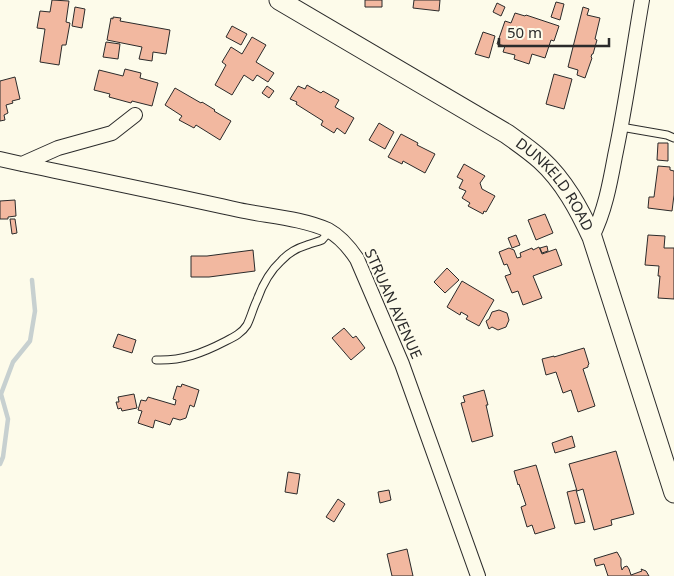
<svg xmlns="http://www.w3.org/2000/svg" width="674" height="576" font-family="'Noto Sans',sans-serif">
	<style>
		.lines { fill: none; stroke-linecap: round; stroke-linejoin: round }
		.stream { stroke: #c7d0d0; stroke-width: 4.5 }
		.building { fill: #f2b8a0; stroke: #2b2b2b }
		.service-casing { stroke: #2b2b2b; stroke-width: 9 }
		.minor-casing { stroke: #2b2b2b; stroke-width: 16 }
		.secondary-casing { stroke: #2b2b2b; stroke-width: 21 }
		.service { stroke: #fdfbea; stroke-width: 7 }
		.minor { stroke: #fdfbea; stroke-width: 14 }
		.secondary { stroke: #fdfbea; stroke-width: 19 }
		.labels { text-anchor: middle; stroke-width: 4; stroke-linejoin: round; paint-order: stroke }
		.street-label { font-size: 15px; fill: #2b2b2b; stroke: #fdfbea }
	</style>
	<rect width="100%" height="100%" fill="#fdfbea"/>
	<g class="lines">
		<path class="stream" d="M 0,464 L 3,457 L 8,419 L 1,394 L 13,362 L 30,341 L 35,311 L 32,280"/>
	</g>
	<path class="building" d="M 52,0 L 69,1 L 66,22 L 70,23 L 66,45 L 62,45 L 59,65 L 40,62 L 45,29 L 37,28 L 40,11 L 50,12 Z
		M 365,0 L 382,0 L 382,7 L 365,7 Z
		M 414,0 L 440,0 L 439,11 L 413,8 Z
		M 556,2 L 564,4 L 560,20 L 551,17 Z
		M 497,3 L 505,7 L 501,16 L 493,12 Z
		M 75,7 L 85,9 L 82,28 L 72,26 Z
		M 583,7 L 589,9 L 587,15 L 600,18 L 595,39 L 597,40 L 593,54 L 592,54 L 591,57 L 592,58 L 585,78 L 577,75 L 578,70 L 568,67 Z
		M 515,13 L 525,16 L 526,15 L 559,26 L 554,41 L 551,40 L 545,58 L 532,54 L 529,64 L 514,59 L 515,55 L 503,52 L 505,46 L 497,44 L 505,21 L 511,23 Z
		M 113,17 L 121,18 L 120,21 L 170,30 L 166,54 L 153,52 L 152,61 L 139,59 L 142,47 L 107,40 L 111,18 L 113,19 Z
		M 232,26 L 247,34 L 241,45 L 226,37 Z
		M 483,32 L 495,36 L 489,58 L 475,54 Z
		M 252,37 L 266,45 L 256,62 L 274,73 L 268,82 L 257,75 L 253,81 L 244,75 L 232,95 L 215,85 L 226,65 L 222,62 L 231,47 L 242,54 Z
		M 106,42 L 120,44 L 118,59 L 103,57 Z
		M 125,69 L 141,73 L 140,78 L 158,83 L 152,106 L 132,101 L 131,103 L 109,97 L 110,94 L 94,90 L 99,70 L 123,76 Z
		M 554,74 L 572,79 L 564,109 L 546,104 Z
		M 15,77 L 20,99 L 12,101 L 13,103 L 6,105 L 8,113 L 4,115 L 5,120 L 0,121 L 0,81 Z
		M 307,85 L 321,93 L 323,91 L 339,100 L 335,107 L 354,118 L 345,134 L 337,128 L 334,133 L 321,125 L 323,121 L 296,104 L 297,102 L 290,99 L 298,86 L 305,89 Z
		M 267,86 L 274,91 L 269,98 L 262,93 Z
		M 175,88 L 201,103 L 202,102 L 215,110 L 214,111 L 231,121 L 220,140 L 196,125 L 194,128 L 179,120 L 182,116 L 165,105 Z
		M 379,123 L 394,132 L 385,149 L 369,140 Z
		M 401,134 L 418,143 L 417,145 L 435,154 L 425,173 L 403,161 L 402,164 L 388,157 Z
		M 658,143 L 668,143 L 668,161 L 657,160 Z
		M 464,164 L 485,176 L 480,183 L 482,189 L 495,196 L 486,212 L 484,211 L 483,214 L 468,206 L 470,203 L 462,198 L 466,191 L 459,188 L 463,180 L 457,177 Z
		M 658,166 L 670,167 L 670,170 L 674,171 L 674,195 L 672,211 L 648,208 L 649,197 L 654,197 Z
		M 15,200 L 16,216 L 8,217 L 8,219 L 0,219 L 0,201 Z
		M 545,214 L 553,233 L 536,240 L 528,220 Z
		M 10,219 L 15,219 L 17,233 L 12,234 Z
		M 516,235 L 520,245 L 512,248 L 508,238 Z
		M 648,235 L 665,236 L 664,248 L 674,248 L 674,299 L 658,298 L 660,276 L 658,276 L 659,266 L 645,265 Z
		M 547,246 L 548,251 L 542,253 L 540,248 Z
		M 539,247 L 542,254 L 556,249 L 562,265 L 533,276 L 542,298 L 523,305 L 518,291 L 512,293 L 505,276 L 511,274 L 507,264 L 504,265 L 499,252 L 509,248 L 514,250 L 517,258 L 521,257 L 520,253 L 532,248 L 533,250 Z
		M 253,250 L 255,271 L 209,277 L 191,277 L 191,256 L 207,256 Z
		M 447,268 L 459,280 L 445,293 L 434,282 Z
		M 462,281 L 494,300 L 479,326 L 466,319 L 468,316 L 461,312 L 460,315 L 447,307 Z
		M 499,310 L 507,313 L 509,320 L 506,327 L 498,330 L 492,327 L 489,329 L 486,321 L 489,319 L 492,312 Z
		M 344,328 L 353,338 L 356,336 L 365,348 L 351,360 L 332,338 Z
		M 118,334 L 136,340 L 132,353 L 113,347 Z
		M 584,348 L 589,364 L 588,365 L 588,367 L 583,369 L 595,406 L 578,412 L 571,390 L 563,393 L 556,372 L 546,375 L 542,359 L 554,356 L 554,357 Z
		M 182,384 L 199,390 L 194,407 L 190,405 L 186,418 L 180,420 L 173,418 L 170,425 L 155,420 L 153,428 L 138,423 L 142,411 L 138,410 L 141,400 L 146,401 L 148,397 L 175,405 L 176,400 L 173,399 L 177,386 L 181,387 Z
		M 484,390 L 488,405 L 486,405 L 493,436 L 472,442 L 461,403 L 465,402 L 463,396 Z
		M 134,394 L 137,408 L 122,411 L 121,408 L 118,409 L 116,402 L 119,402 L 118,397 Z
		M 572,436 L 575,447 L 555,453 L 552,443 Z
		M 616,451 L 634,514 L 611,520 L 612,525 L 594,530 L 583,489 L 577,491 L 569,464 Z
		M 536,465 L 555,528 L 535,534 L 532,525 L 527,527 L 521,507 L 526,505 L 519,484 L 518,485 L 514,471 Z
		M 288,472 L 300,474 L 297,494 L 285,492 Z
		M 389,490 L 391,500 L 380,503 L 378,492 Z
		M 576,490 L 585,522 L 575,524 L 567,492 Z
		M 338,499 L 345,504 L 334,522 L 326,517 Z
		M 407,549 L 413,576 L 392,576 L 387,554 Z
		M 617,552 L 621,559 L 621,566 L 622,570 L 624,567 L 627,566 L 629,569 L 631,575 L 642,571 L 641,569 L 646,571 L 649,576 L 608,576 L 604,564 L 596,566 L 594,559 Z"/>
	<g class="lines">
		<g class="service-casing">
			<path id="service" d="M 621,127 L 667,135 L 674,138
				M 156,360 C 182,361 203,353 226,341 C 234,337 242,333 247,325 C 251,317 253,308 257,300 C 262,286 270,271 281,261 C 288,253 297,248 307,245 C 312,243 317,242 322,240 C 325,237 327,234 329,231"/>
		</g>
		<g class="minor-casing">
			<path id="minor" d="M 0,159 L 22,164 C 94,179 167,194 239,210 C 267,216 301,218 328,230 C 341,237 349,247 357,259 L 402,364 L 478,576
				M 22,164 L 58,148 L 112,133 L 135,115
				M 592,237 C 605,211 610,183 615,156 C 626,104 633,52 642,0"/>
		</g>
		<g class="secondary-casing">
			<g id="secondary">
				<path id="s1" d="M 279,0 L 507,134 C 518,142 530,150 541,160 C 564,181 579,209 592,237 L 674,493"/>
			</g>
		</g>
		<use href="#service" class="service"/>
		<use href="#minor" class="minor"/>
		<use href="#secondary" class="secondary"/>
	</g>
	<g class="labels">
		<g class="street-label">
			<text dy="5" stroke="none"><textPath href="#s1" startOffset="335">DUNKELD ROAD</textPath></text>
			<text transform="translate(393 304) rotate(66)" y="5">STRUAN AVENUE</text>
		</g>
	</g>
	<path d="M499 38v8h110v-8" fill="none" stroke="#2b2b2b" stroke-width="2.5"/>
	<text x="507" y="38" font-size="15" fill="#2b2b2b" stroke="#fdfbea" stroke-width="4" paint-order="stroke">50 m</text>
</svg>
